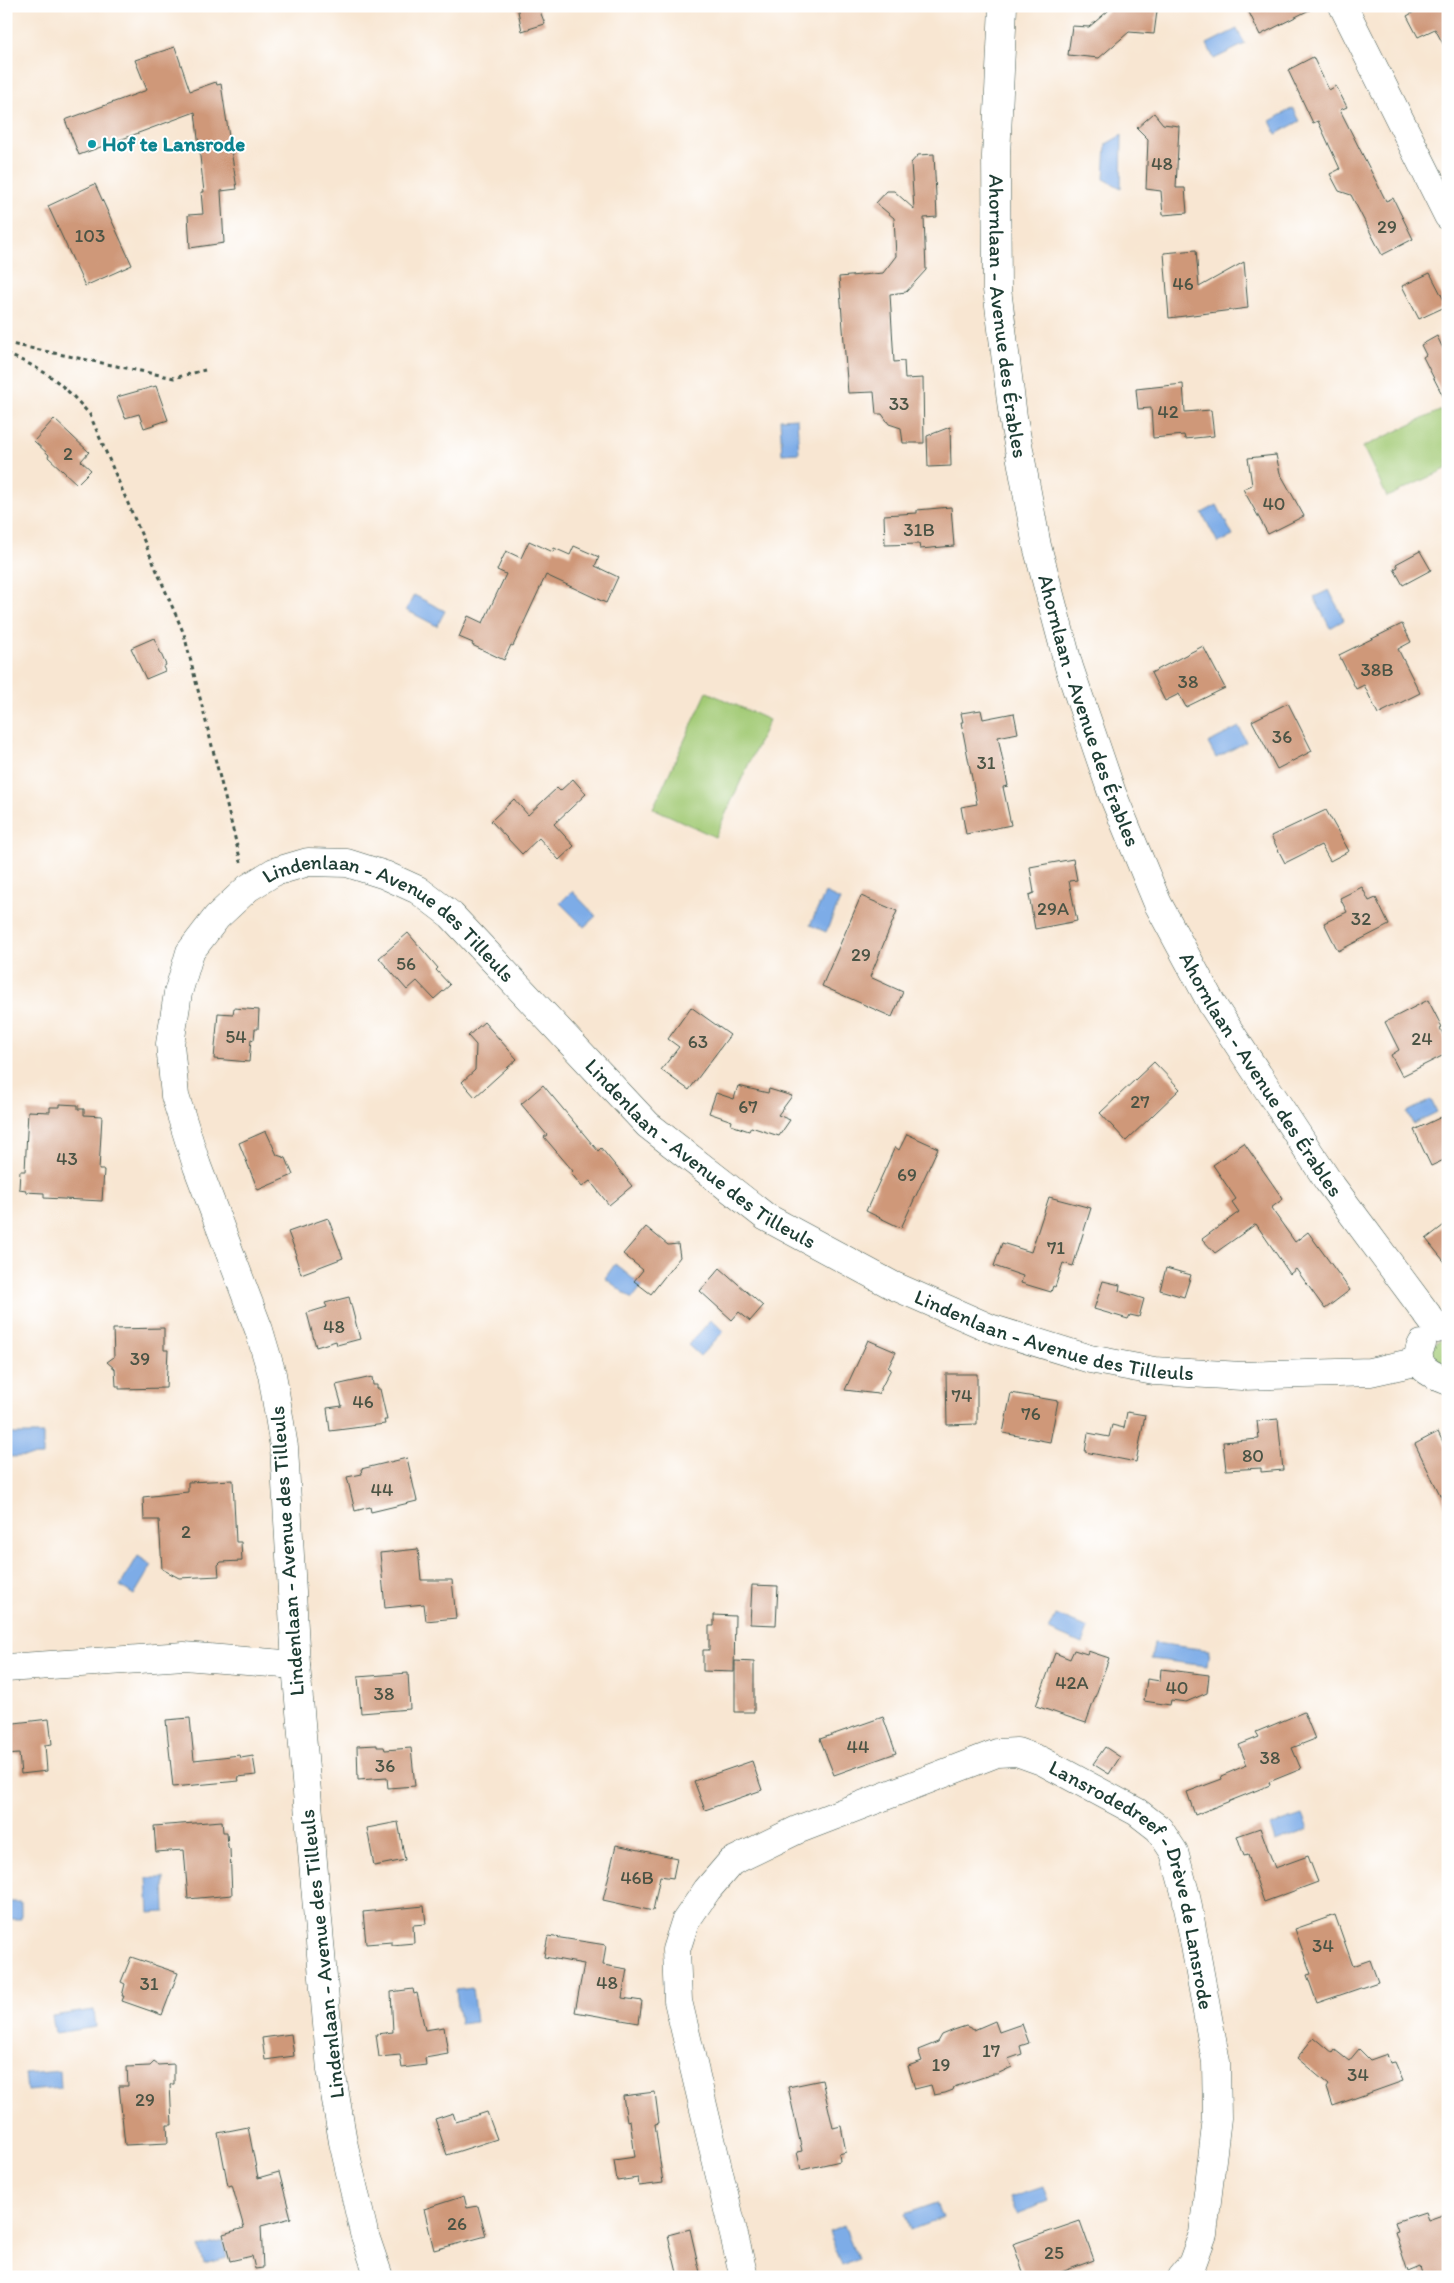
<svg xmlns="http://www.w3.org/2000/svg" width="1454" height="2283" font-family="Itim,sans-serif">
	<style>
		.green { fill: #a2ca75; stroke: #608454 }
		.water { fill: #7dace7; stroke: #4e748e }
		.building { fill: #cf9879 }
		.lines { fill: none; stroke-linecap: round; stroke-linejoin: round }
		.minor-casing { stroke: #40564c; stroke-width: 29 }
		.path { stroke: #40564c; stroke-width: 3; stroke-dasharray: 4 4; stroke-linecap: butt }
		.minor { stroke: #fff; stroke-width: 28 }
		.culture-dot { fill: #0f9aa8; stroke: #fff; stroke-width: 2 }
		.labels { text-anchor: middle; stroke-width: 4; stroke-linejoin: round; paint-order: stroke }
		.number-label { font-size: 19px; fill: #4b5445 }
		.culture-label { font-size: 21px; font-weight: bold; fill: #0d838f; stroke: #fff; text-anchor: start }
		.street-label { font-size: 21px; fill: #1f3d34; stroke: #fff }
	</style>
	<rect width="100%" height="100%" fill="#fff"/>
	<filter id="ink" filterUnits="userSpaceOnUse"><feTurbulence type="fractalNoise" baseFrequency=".02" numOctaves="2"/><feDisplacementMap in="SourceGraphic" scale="10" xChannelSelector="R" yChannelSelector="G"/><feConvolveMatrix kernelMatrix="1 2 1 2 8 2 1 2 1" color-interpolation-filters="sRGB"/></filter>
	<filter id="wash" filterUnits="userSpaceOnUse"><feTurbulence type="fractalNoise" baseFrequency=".0096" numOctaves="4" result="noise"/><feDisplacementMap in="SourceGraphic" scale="20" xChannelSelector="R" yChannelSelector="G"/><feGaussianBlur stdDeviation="1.12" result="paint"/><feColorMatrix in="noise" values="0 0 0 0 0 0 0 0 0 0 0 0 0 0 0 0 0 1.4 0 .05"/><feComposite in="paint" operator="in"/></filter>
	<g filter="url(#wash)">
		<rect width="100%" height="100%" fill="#f8e6d2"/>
		<path class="green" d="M 1448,407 L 1448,468 L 1387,497 L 1363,447 Z
			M 707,692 L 769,720 L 715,837 L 653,808 Z
			M 1442,1339 L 1448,1340 L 1448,1364 L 1440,1365 L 1431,1357 L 1432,1345 Z"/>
		<path class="water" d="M 1237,29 L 1245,44 L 1214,59 L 1207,44 Z
			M 1293,108 L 1300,121 L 1276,134 L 1270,121 Z
			M 1122,135 L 1121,188 L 1104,179 L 1106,144 Z
			M 797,418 L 799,453 L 782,454 L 780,419 Z
			M 1217,505 L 1233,536 L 1218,543 L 1202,513 Z
			M 1329,590 L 1344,620 L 1330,628 L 1314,597 Z
			M 414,595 L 445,611 L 437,626 L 406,610 Z
			M 1239,727 L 1246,742 L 1216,758 L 1208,743 Z
			M 572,891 L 596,916 L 584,927 L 560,903 Z
			M 825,893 L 840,900 L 826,932 L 810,925 Z
			M 1431,1100 L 1437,1112 L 1413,1124 L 1407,1112 Z
			M 615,1264 L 642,1286 L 632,1299 L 605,1278 Z
			M 711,1320 L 724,1331 L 700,1356 L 688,1345 Z
			M 6,1434 L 43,1434 L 43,1456 L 6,1457 Z
			M 138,1556 L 152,1565 L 134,1595 L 120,1586 Z
			M 1056,1615 L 1088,1628 L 1082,1644 L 1049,1630 Z
			M 1154,1643 L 1209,1650 L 1207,1666 L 1151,1659 Z
			M 1302,1815 L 1308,1830 L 1275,1842 L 1270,1826 Z
			M 147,1878 L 164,1878 L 165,1912 L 149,1913 Z
			M 6,1902 L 21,1902 L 21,1919 L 6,1919 Z
			M 472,1988 L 476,2022 L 460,2024 L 456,1990 Z
			M 94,2010 L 96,2027 L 55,2033 L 52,2016 Z
			M 60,2071 L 61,2088 L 27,2091 L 25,2074 Z
			M 1043,2187 L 1048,2202 L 1016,2214 L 1010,2198 Z
			M 937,2203 L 943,2218 L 910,2230 L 905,2214 Z
			M 844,2226 L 857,2258 L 842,2265 L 829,2232 Z
			M 223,2241 L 227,2258 L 204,2264 L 199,2247 Z"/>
		<g id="blocks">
			<path class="building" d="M 517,6 L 538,6 L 545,24 L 522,31 Z
				M 1108,6 L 1138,6 L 1138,9 L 1157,11 L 1154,34 L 1129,32 L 1099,58 L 1068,55 L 1072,26 L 1089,27 L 1108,11 Z
				M 1246,6 L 1317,6 L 1260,35 Z
				M 1425,6 L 1448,6 L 1448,53 L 1435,29 L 1418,37 L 1407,16 Z
				M 175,47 L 190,91 L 216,82 L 217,85 L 221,84 L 237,189 L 221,191 L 224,243 L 190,248 L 188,215 L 203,214 L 201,192 L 204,192 L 195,112 L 79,155 L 65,120 L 147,90 L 135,60 Z
				M 1313,57 L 1329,90 L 1336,86 L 1347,107 L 1340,110 L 1386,201 L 1393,198 L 1413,239 L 1382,255 L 1351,195 L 1339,191 L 1330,174 L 1340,169 L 1318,121 L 1313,123 L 1288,70 Z
				M 1154,113 L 1163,124 L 1179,126 L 1176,188 L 1185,188 L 1187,213 L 1163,215 L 1161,191 L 1146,189 L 1148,139 L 1137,128 Z
				M 934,154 L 937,217 L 924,218 L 926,270 L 906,292 L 890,294 L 894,362 L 904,361 L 905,379 L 923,378 L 924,443 L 903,443 L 901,428 L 889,424 L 882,414 L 876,414 L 874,392 L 848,393 L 839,277 L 883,273 L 896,256 L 894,218 L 876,203 L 887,191 L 894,191 L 914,209 L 911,163 L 918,155 Z
				M 95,184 L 132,265 L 85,286 L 48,206 Z
				M 1196,250 L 1199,287 L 1244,262 L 1248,308 L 1169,318 L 1164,253 Z
				M 1430,273 L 1447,306 L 1419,319 L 1402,286 Z
				M 1437,336 L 1448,359 L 1448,406 L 1423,357 L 1426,355 L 1421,345 Z
				M 1183,384 L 1185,412 L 1211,410 L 1214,436 L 1185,439 L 1184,435 L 1153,438 L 1151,408 L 1138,409 L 1136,389 Z
				M 156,386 L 168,420 L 144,428 L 139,414 L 125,418 L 117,397 Z
				M 54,419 L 89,452 L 81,461 L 91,470 L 77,484 L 48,457 L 49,455 L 34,441 Z
				M 950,427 L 951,466 L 928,467 L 927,436 Z
				M 1276,455 L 1280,473 L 1304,516 L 1268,534 L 1243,489 L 1252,485 L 1248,458 Z
				M 951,507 L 954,546 L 920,549 L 919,544 L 885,545 L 884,515 L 917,513 L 917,510 Z
				M 529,541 L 553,552 L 554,548 L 570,555 L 574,546 L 599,557 L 595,566 L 618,577 L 606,603 L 546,575 L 513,646 L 511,645 L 504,660 L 472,645 L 473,643 L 459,637 L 468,616 L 483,623 L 506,574 L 497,570 L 506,551 L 521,558 Z
				M 1420,551 L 1431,570 L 1403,585 L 1394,569 L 1398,567 L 1396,564 Z
				M 1402,624 L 1411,642 L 1398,649 L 1420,693 L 1378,714 L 1364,685 L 1356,689 L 1339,655 Z
				M 154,638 L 166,665 L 163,667 L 165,671 L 146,679 L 131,648 Z
				M 1203,646 L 1225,688 L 1186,707 L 1179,694 L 1165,701 L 1151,673 Z
				M 1288,703 L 1312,751 L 1277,769 L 1252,721 Z
				M 981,710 L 983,719 L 1014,713 L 1018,733 L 998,737 L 1008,786 L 1003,787 L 1011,825 L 966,834 L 961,807 L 977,804 L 961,722 L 963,722 L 961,713 Z
				M 573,779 L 586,794 L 554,824 L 574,846 L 559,860 L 539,838 L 522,854 L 491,821 L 514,799 L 528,815 L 557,788 L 560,791 Z
				M 1326,810 L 1349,851 L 1330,861 L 1321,845 L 1285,863 L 1271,836 Z
				M 1073,859 L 1077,880 L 1069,881 L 1077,921 L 1035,929 L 1029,895 L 1034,893 L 1030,867 Z
				M 1362,887 L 1369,901 L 1376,898 L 1389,925 L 1338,951 L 1324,923 L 1347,912 L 1340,898 Z
				M 861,896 L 897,911 L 870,977 L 903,992 L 892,1017 L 822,986 Z
				M 408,933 L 438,968 L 436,970 L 450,985 L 434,999 L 417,981 L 407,990 L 379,958 Z
				M 1428,1000 L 1442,1027 L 1440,1028 L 1448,1045 L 1448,1053 L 1402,1076 L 1391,1055 L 1399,1050 L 1385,1022 Z
				M 691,1007 L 730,1035 L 689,1090 L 661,1070 L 679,1047 L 668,1039 Z
				M 234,1008 L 259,1010 L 258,1029 L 255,1029 L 254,1040 L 251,1039 L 249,1062 L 214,1059 L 218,1013 L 233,1014 Z
				M 484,1022 L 517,1059 L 475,1097 L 462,1082 L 475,1070 L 476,1045 L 468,1036 Z
				M 1154,1062 L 1180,1089 L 1126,1141 L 1100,1113 Z
				M 543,1085 L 598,1151 L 601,1148 L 632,1186 L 609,1205 L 590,1181 L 582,1187 L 571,1173 L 573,1171 L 544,1137 L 547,1135 L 521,1104 Z
				M 738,1086 L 768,1093 L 769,1089 L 792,1096 L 778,1115 L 790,1120 L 779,1136 L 751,1127 L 749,1131 L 731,1125 L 732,1121 L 709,1113 L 716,1093 L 734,1099 Z
				M 60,1104 L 78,1105 L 78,1109 L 84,1109 L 84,1115 L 102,1116 L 99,1170 L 104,1170 L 102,1201 L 44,1198 L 44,1193 L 25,1192 L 26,1190 L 19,1189 L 20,1171 L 25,1171 L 28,1111 L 50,1112 L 50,1107 L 60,1107 Z
				M 1448,1114 L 1448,1158 L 1431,1166 L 1414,1130 Z
				M 266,1131 L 277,1155 L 286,1158 L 293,1175 L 258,1190 L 239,1143 Z
				M 907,1134 L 938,1148 L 901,1228 L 866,1211 L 895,1147 L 899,1150 Z
				M 1244,1143 L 1283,1199 L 1271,1208 L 1295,1242 L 1308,1232 L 1350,1290 L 1325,1309 L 1296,1269 L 1290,1274 L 1256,1224 L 1215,1253 L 1202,1239 L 1239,1212 L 1232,1202 L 1236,1199 L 1213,1165 Z
				M 1049,1197 L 1091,1208 L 1073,1266 L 1063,1263 L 1055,1287 L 1053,1286 L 1051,1292 L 1021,1283 L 1023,1276 L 994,1266 L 1002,1243 L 1031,1252 Z
				M 328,1218 L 343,1258 L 301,1274 L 295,1255 L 297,1255 L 288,1232 Z
				M 1448,1222 L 1448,1266 L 1426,1239 Z
				M 646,1227 L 668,1245 L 678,1244 L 680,1257 L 651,1294 L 634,1281 L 643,1270 L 623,1254 Z
				M 720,1268 L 763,1306 L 750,1321 L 739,1312 L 732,1320 L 700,1291 Z
				M 1166,1268 L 1191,1275 L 1184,1297 L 1160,1290 Z
				M 1103,1281 L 1120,1285 L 1119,1291 L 1144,1299 L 1139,1317 L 1130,1315 L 1128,1319 L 1094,1309 Z
				M 349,1297 L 360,1339 L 337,1345 L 336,1341 L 316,1347 L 307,1313 L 327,1307 L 325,1303 Z
				M 164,1328 L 164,1350 L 168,1350 L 166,1388 L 119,1389 L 119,1386 L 116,1386 L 115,1369 L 107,1362 L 114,1357 L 113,1329 Z
				M 868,1340 L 896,1352 L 888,1368 L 891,1369 L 878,1394 L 845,1390 Z
				M 946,1374 L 977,1374 L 977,1424 L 947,1425 Z
				M 372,1377 L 373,1385 L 377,1385 L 377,1389 L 380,1389 L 387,1420 L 384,1420 L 385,1424 L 330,1431 L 327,1408 L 342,1406 L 336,1385 Z
				M 1011,1393 L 1058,1401 L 1050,1442 L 1003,1433 Z
				M 1127,1412 L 1145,1415 L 1136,1462 L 1085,1452 L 1088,1433 L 1109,1437 L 1112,1425 L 1124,1428 Z
				M 1278,1419 L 1283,1470 L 1261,1472 L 1261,1468 L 1226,1470 L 1223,1442 L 1259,1439 L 1257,1421 Z
				M 1438,1432 L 1448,1452 L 1448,1511 L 1415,1444 Z
				M 407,1458 L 417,1501 L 371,1512 L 370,1507 L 355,1511 L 347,1477 L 362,1474 L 361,1469 Z
				M 233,1480 L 236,1542 L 241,1542 L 242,1561 L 221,1562 L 218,1565 L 219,1576 L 179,1578 L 162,1569 L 159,1520 L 144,1520 L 143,1497 L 188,1492 L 188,1482 Z
				M 418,1549 L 421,1580 L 452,1580 L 456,1618 L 426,1621 L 424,1604 L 385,1608 L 380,1553 Z
				M 752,1585 L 778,1586 L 776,1625 L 750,1624 Z
				M 714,1615 L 735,1616 L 734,1672 L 703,1671 L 703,1650 L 709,1650 L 709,1626 L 714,1626 Z
				M 1074,1650 L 1087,1654 L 1088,1651 L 1109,1658 L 1086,1723 L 1036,1706 L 1055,1653 L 1070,1659 Z
				M 735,1661 L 754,1662 L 754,1712 L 735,1712 Z
				M 1161,1669 L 1209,1675 L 1207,1693 L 1186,1702 L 1171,1700 L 1170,1705 L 1144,1701 L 1147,1679 L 1160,1681 Z
				M 408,1673 L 410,1709 L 361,1713 L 358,1677 Z
				M 1304,1712 L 1315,1739 L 1292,1748 L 1301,1769 L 1269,1782 L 1270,1785 L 1195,1815 L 1187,1792 L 1222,1779 L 1221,1776 L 1247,1765 L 1239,1745 L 1259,1737 L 1256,1732 Z
				M 883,1717 L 896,1753 L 834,1775 L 820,1739 Z
				M 190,1718 L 194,1760 L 240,1755 L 241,1758 L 253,1756 L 256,1775 L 238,1777 L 239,1781 L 173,1787 L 166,1720 Z
				M 49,1719 L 52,1744 L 45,1745 L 47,1771 L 21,1774 L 19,1754 L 6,1755 L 6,1724 Z
				M 377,1745 L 377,1747 L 384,1747 L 385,1750 L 411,1748 L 415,1786 L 388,1788 L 387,1778 L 358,1780 L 357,1746 Z
				M 1105,1747 L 1120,1757 L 1109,1774 L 1093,1764 Z
				M 752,1761 L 762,1790 L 705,1810 L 694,1781 Z
				M 222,1821 L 223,1832 L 227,1832 L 228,1847 L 230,1849 L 232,1895 L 188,1899 L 184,1850 L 156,1852 L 154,1826 Z
				M 398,1822 L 405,1860 L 374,1866 L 367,1828 Z
				M 1260,1828 L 1275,1868 L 1308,1856 L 1318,1882 L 1264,1902 L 1248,1855 L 1244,1856 L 1237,1836 Z
				M 616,1845 L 677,1858 L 673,1878 L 660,1876 L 653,1911 L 603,1900 Z
				M 424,1906 L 426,1924 L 413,1925 L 414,1943 L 392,1945 L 392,1942 L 366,1944 L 363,1912 Z
				M 1335,1915 L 1353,1966 L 1370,1960 L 1378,1982 L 1317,2003 L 1307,1975 L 1311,1974 L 1295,1929 Z
				M 548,1936 L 606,1945 L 603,1965 L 627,1969 L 622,1998 L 642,2001 L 639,2023 L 575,2012 L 584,1964 L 544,1957 Z
				M 131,1957 L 178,1973 L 162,2015 L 122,2001 L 124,1996 L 122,1996 L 125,1984 L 121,1982 Z
				M 413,1989 L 414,1994 L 417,1993 L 425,2030 L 444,2027 L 448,2054 L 425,2058 L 426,2065 L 402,2068 L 400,2055 L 379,2057 L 376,2034 L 393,2032 L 391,1992 Z
				M 995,2021 L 999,2032 L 1022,2024 L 1029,2043 L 1020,2046 L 1022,2054 L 1008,2059 L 1012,2067 L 997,2074 L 993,2074 L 954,2087 L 953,2090 L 945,2093 L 934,2095 L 931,2085 L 915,2089 L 908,2066 L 922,2061 L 918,2050 L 938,2042 L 942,2035 L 954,2030 L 966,2026 L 974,2030 Z
				M 291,2034 L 294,2056 L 265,2060 L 262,2038 Z
				M 1314,2037 L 1333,2053 L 1335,2050 L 1349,2061 L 1359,2049 L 1370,2060 L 1387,2054 L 1390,2063 L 1395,2062 L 1403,2081 L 1333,2106 L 1327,2088 L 1329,2085 L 1297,2058 Z
				M 154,2062 L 158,2065 L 174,2064 L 174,2084 L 170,2084 L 172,2125 L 167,2125 L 168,2143 L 125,2145 L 119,2086 L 128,2086 L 127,2067 L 150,2066 Z
				M 822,2080 L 833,2128 L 841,2126 L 846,2152 L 839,2154 L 840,2161 L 801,2170 L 797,2152 L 802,2151 L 788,2087 Z
				M 655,2092 L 659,2123 L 655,2124 L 663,2183 L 639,2186 L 638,2178 L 617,2181 L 614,2160 L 635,2157 L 630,2120 L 627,2121 L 623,2096 Z
				M 487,2112 L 497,2139 L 447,2155 L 435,2119 L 453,2113 L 456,2122 Z
				M 248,2127 L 258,2178 L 279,2172 L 291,2218 L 261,2226 L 263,2268 L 255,2269 L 252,2256 L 230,2261 L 223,2234 L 244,2228 L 232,2185 L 228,2186 L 218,2133 Z
				M 464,2196 L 467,2208 L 478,2206 L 486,2236 L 434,2250 L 424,2209 Z
				M 1425,2212 L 1428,2220 L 1448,2213 L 1448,2277 L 1423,2277 L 1420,2267 L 1408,2272 L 1395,2232 L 1398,2231 L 1395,2222 Z
				M 1080,2221 L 1094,2260 L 1048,2277 L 1025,2277 L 1013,2244 Z
				M 690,2229 L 701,2277 L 678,2277 L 668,2235 Z"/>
		</g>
	</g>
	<g filter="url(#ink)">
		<use href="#blocks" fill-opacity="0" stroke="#40564c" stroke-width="1"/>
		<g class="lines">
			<g class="minor-casing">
				<g id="minor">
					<path id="s1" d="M 1003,6 L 996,156 L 997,289 L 1013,417 L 1037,546 L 1069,667 L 1112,793 L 1158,904 L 1213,1006 L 1328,1181 L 1438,1329"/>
					<path d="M 1343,6 L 1448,216"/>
					<path d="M 1422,1344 C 1410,1366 1432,1375 1448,1381"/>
					<path d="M 6,1668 L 184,1656 L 296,1665"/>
					<path id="s2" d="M 379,2277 L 364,2233 L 343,2142 L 331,2070 L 296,1665 L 284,1447 L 272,1374 L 259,1330 L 197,1166 L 175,1096 L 170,1044 L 178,993 L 190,952 L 217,917 L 248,888 L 274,872 L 308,862 L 347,863 L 385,875 L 418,890 L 451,915 L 648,1125 L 766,1217 L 892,1285 L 990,1328 L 1090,1359 L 1154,1371 L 1242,1376 L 1370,1372 L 1420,1361"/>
					<path id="s3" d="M 744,2277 L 678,2001 L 676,1950 L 685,1922 L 707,1890 L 731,1862 L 797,1830 L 997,1753 L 1017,1752 L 1042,1761 L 1137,1812 L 1159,1829 L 1174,1852 L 1186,1896 L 1216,2062 L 1217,2118 L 1203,2234 L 1192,2264 L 1181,2277"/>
				</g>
			</g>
			<path class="path" d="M 6,343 L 174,378 L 205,370
				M 6,354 C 46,370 62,382 90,415 L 184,634 L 241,862"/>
			<use href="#minor" class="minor"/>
		</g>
	</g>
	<circle class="culture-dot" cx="92" cy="144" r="5"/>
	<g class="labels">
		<g class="number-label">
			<text x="1162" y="170">48</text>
			<text x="1387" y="233">29</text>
			<text x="90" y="242">103</text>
			<text x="1183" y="290">46</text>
			<text x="899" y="410">33</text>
			<text x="1168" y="418">42</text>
			<text x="68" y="460">2</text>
			<text x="1274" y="510">40</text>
			<text x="919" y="536">31B</text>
			<text x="1377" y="676">38B</text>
			<text x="1188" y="688">38</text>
			<text x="1282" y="743">36</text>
			<text x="986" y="769">31</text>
			<text x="1053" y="915">29A</text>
			<text x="1361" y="925">32</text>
			<text x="861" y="961">29</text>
			<text x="406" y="970">56</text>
			<text x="236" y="1043">54</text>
			<text x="1422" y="1045">24</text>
			<text x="698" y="1048">63</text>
			<text x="1140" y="1108">27</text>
			<text x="748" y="1113">67</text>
			<text x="67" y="1165">43</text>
			<text x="907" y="1181">69</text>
			<text x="1056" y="1254">71</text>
			<text x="334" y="1333">48</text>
			<text x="140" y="1365">39</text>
			<text x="962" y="1402">74</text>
			<text x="363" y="1408">46</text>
			<text x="1031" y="1420">76</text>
			<text x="1253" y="1462">80</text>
			<text x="382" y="1496">44</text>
			<text x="186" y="1538">2</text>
			<text x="1072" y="1689">42A</text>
			<text x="1177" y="1694">40</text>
			<text x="384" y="1700">38</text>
			<text x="858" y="1753">44</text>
			<text x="1270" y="1764">38</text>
			<text x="385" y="1772">36</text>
			<text x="637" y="1884">46B</text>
			<text x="1323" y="1952">34</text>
			<text x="607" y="1989">48</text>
			<text x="149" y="1990">31</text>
			<text x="991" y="2057">17</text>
			<text x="941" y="2071">19</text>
			<text x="1358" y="2081">34</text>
			<text x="145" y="2106">29</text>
			<text x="457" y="2230">26</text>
			<text x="1054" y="2259">25</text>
		</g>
		<g class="culture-label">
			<text x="102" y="151">Hof te Lansrode</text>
		</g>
		<g class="street-label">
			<text dy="7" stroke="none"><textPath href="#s1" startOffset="311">Ahornlaan - Avenue des Érables</textPath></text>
			<text dy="7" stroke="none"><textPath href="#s1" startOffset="716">Ahornlaan - Avenue des Érables</textPath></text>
			<text dy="7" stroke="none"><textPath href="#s2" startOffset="1604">Lindenlaan - Avenue des Tilleuls</textPath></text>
			<text dy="7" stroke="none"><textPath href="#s1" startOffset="1121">Ahornlaan - Avenue des Érables</textPath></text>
			<text dy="7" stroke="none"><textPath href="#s2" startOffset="2009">Lindenlaan - Avenue des Tilleuls</textPath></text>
			<text dy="7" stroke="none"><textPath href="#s2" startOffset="2414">Lindenlaan - Avenue des Tilleuls</textPath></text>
			<text transform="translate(287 1551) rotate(-94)" y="7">Lindenlaan - Avenue des Tilleuls</text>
			<text dy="7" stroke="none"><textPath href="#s3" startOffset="941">Lansrodedreef - Drève de Lansrode</textPath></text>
			<text transform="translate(322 1954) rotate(-96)" y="7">Lindenlaan - Avenue des Tilleuls</text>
		</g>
	</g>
	<rect width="1454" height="2283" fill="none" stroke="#fff" stroke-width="25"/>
</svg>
